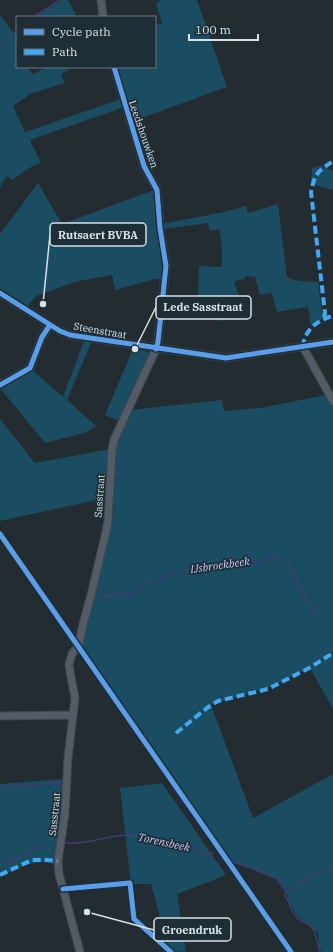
<svg xmlns="http://www.w3.org/2000/svg" width="333" height="952" font-family="'IBM Plex Serif',serif">
	<style>
		.green { fill: #1a4d62 }
		.lines { fill: none; stroke-linecap: round; stroke-linejoin: round }
		.stream { stroke: #413c72; stroke-width: 1.5 }
		.minor-casing { stroke: #41484c; stroke-width: 9 }
		.minor { stroke: #525b66; stroke-width: 7 }
		.rail { stroke: #5a6268; stroke-width: 1.5; stroke-dasharray: 6 3; stroke-linecap: butt }
		.quiet { stroke: #3fa9f5; stroke-width: 4; stroke-dasharray: 8 4; stroke-linecap: butt }
		.cycleway-casing { stroke: #1d2e36; stroke-width: 8 }
		.cycleway { stroke: #5a9eea; stroke-width: 5 }
		.labels { text-anchor: middle; stroke-width: 3.5; stroke-linejoin: round; paint-order: stroke }
		.street-label { font-size: 10px; fill: #d7e1e6; stroke: #1d2e36 }
		.water-label { font-size: 11px; font-style: italic; fill: #cac8ff; stroke: #1d2e36 }
		.leader { fill: none; stroke: #d7e1e6; stroke-width: 1.5 }
		.callout-dot { fill: #d7e1e6; stroke: #1d2e36; stroke-width: 1.5 }
		.callout { fill: #1d2e36; stroke: #d7e1e6; stroke-width: 1.5 }
		.callout-label { font-size: 11px; text-anchor: middle; font-weight: bold; fill: #d7e1e6 }
	</style>
	<rect width="100%" height="100%" fill="#232c30"/>
	<path class="green" d="M 62,0 L 68,0 L 76,15 L 73,17 L 36,17 Z
		M 161,0 L 197,0 L 227,87 L 133,121 L 117,67 L 155,67 L 155,26 L 162,23 L 156,3 Z
		M 0,15 L 14,34 L 17,31 L 17,67 L 28,67 L 33,74 L 47,67 L 74,67 L 61,74 L 65,83 L 30,94 L 13,106 L 25,132 L 121,99 L 124,107 L 30,140 L 41,163 L 31,167 L 12,180 L 7,176 L 0,187 Z
		M 321,166 L 333,171 L 333,190 L 311,184 L 312,168 Z
		M 38,183 L 62,224 L 154,190 L 163,261 L 163,279 L 155,279 L 115,290 L 112,275 L 78,281 L 36,296 L 28,306 L 0,288 L 0,234 Z
		M 278,204 L 287,278 L 300,281 L 318,282 L 323,319 L 317,321 L 313,326 L 311,326 L 308,307 L 277,312 L 272,293 L 260,295 L 255,277 L 245,276 L 245,279 L 234,281 L 245,317 L 219,321 L 219,313 L 204,314 L 203,300 L 198,300 L 199,266 L 222,267 L 222,246 L 219,229 L 210,231 L 208,223 L 163,229 L 162,224 L 224,212 L 246,206 L 248,213 Z
		M 84,341 L 91,343 L 67,400 L 96,426 L 84,433 L 45,443 L 0,388 L 32,370 L 63,397 Z
		M 140,350 L 151,353 L 120,421 L 105,415 L 132,351 L 138,352 Z
		M 326,395 L 333,407 L 333,709 L 310,668 L 273,686 L 211,705 L 253,818 L 333,774 L 333,952 L 322,952 L 319,947 L 318,933 L 310,925 L 298,917 L 289,902 L 286,890 L 277,878 L 233,863 L 81,646 L 99,576 L 114,507 L 106,498 L 0,521 L 0,419 L 35,463 L 115,448 L 131,410 L 222,400 L 224,411 L 260,408 Z
		M 63,779 L 61,825 L 55,864 C 35,858 18,868 0,877 L 0,784 Z
		M 162,783 L 226,875 L 177,894 L 186,952 L 169,951 L 151,884 L 131,884 L 120,788 Z"/>
	<g class="lines">
		<path class="stream" d="M 34,17 L 60,0
			M 0,46 L 17,31
			M 98,596 L 134,593 L 145,583 L 182,571 L 209,566 L 239,564 L 282,557 L 288,562 L 302,592 L 315,614 L 316,613
			M 0,787 L 24,786 L 33,786 L 56,782 L 62,783 L 63,795
			M 66,843 C 90,845 113,833 137,835 C 147,836 157,840 167,842 C 182,845 192,845 205,854 L 213,853
			M 56,844 L 59,834
			M 220,849 L 223,849 L 232,861 L 256,869 L 267,875 L 277,879 L 286,892 C 301,882 315,873 333,869
			M 5,864 L 41,845
			M 286,892 L 285,895 L 294,914 L 298,919 L 311,926 L 314,930 L 320,952"/>
		<g class="minor-casing">
			<path id="minor" d="M 101,0 L 103,17
				M 0,293 L 60,331 L 70,335 L 226,358 L 333,342
				M 303,347 L 333,401
				M 0,385 L 30,368 L 42,337 L 50,325
				M 0,716 L 72,715
				M 80,952 L 59,874 L 58,861 L 65,813 L 68,758 L 75,698 L 70,672 L 69,664 L 72,654 L 79,645 L 82,628 L 91,595 L 105,536 L 108,521 L 112,450 L 114,440 L 156,349 L 158,342 L 166,266 L 160,228 L 157,190 L 144,166 L 114,67"/>
		</g>
		<use href="#minor" class="minor"/>
		<path class="rail" d="M 0,539 L 288,952"/>
		<path class="quiet" d="M 324,317 L 325,313 L 311,192 C 315,173 317,172 333,161
			M 303,347 C 303,331 319,319 333,316
			M 176,733 L 207,708 L 218,701 L 268,689 L 311,667 L 333,653
			M 0,875 L 32,860 L 47,860 L 58,861"/>
		<g class="cycleway-casing">
			<path id="cycleway" d="M 114,67 L 144,166 L 157,190 L 160,228 L 166,266 L 158,342 L 156,349
				M 0,293 L 60,331 L 70,335 L 226,358 L 333,342
				M 0,385 L 30,368 L 42,337 L 50,325
				M 0,534 L 291,952
				M 63,889 L 130,883 L 134,919 L 171,952"/>
		</g>
		<use href="#cycleway" class="cycleway"/>
	</g>
	<g class="labels">
		<g class="street-label">
			<text transform="translate(144 134) rotate(71)" y="4">Leedshouwken</text>
			<text transform="translate(100 330) rotate(10)" y="4">Steenstraat</text>
			<text transform="translate(99 496) rotate(-86)" y="4">Sasstraat</text>
			<text transform="translate(54 814) rotate(-84)" y="4">Sasstraat</text>
		</g>
		<g class="water-label">
			<text transform="translate(220 565) rotate(-8)" y="4">IJsbroekbeek</text>
			<text transform="translate(164 842) rotate(12)" y="4">Torensbeek</text>
		</g>
	</g>
	<path class="leader" d="M43 304L50 235M135 349L156 307M87 912L154 930"/>
	<g class="callout-dot">
		<circle cx="43" cy="304" r="4"/>
		<circle cx="135" cy="349" r="4"/>
		<circle cx="87" cy="912" r="4"/>
	</g>
	<g class="callout">
		<rect x="50" y="223" width="96" height="23" rx="4"/>
		<rect x="156" y="296" width="95" height="23" rx="4"/>
		<rect x="154" y="918" width="77" height="23" rx="4"/>
	</g>
	<g class="callout-label">
		<text x="98" y="239">Rutsaert BVBA</text>
		<text x="203" y="311">Lede Sasstraat</text>
		<text x="192" y="934">Groendruk</text>
	</g>
	<rect x="16" y="16" width="140" height="52" fill="#1d2e36" stroke="#67767c"/>
	<rect x="24" y="29" width="20" height="6" fill="#5a9eea" stroke="#67767c"/>
	<text x="52" y="36" font-size="12" fill="#d7e1e6">Cycle path</text>
	<rect x="24" y="49" width="20" height="6" fill="#3fa9f5" stroke="#67767c"/>
	<text x="52" y="56" font-size="12" fill="#d7e1e6">Path</text>
	<path d="M189 34v6h69v-6" fill="none" stroke="#d7e1e6" stroke-width="2"/>
	<text x="195" y="34" font-size="12" fill="#d7e1e6" stroke="#1d2e36" stroke-width="3" paint-order="stroke">100 m</text>
</svg>
